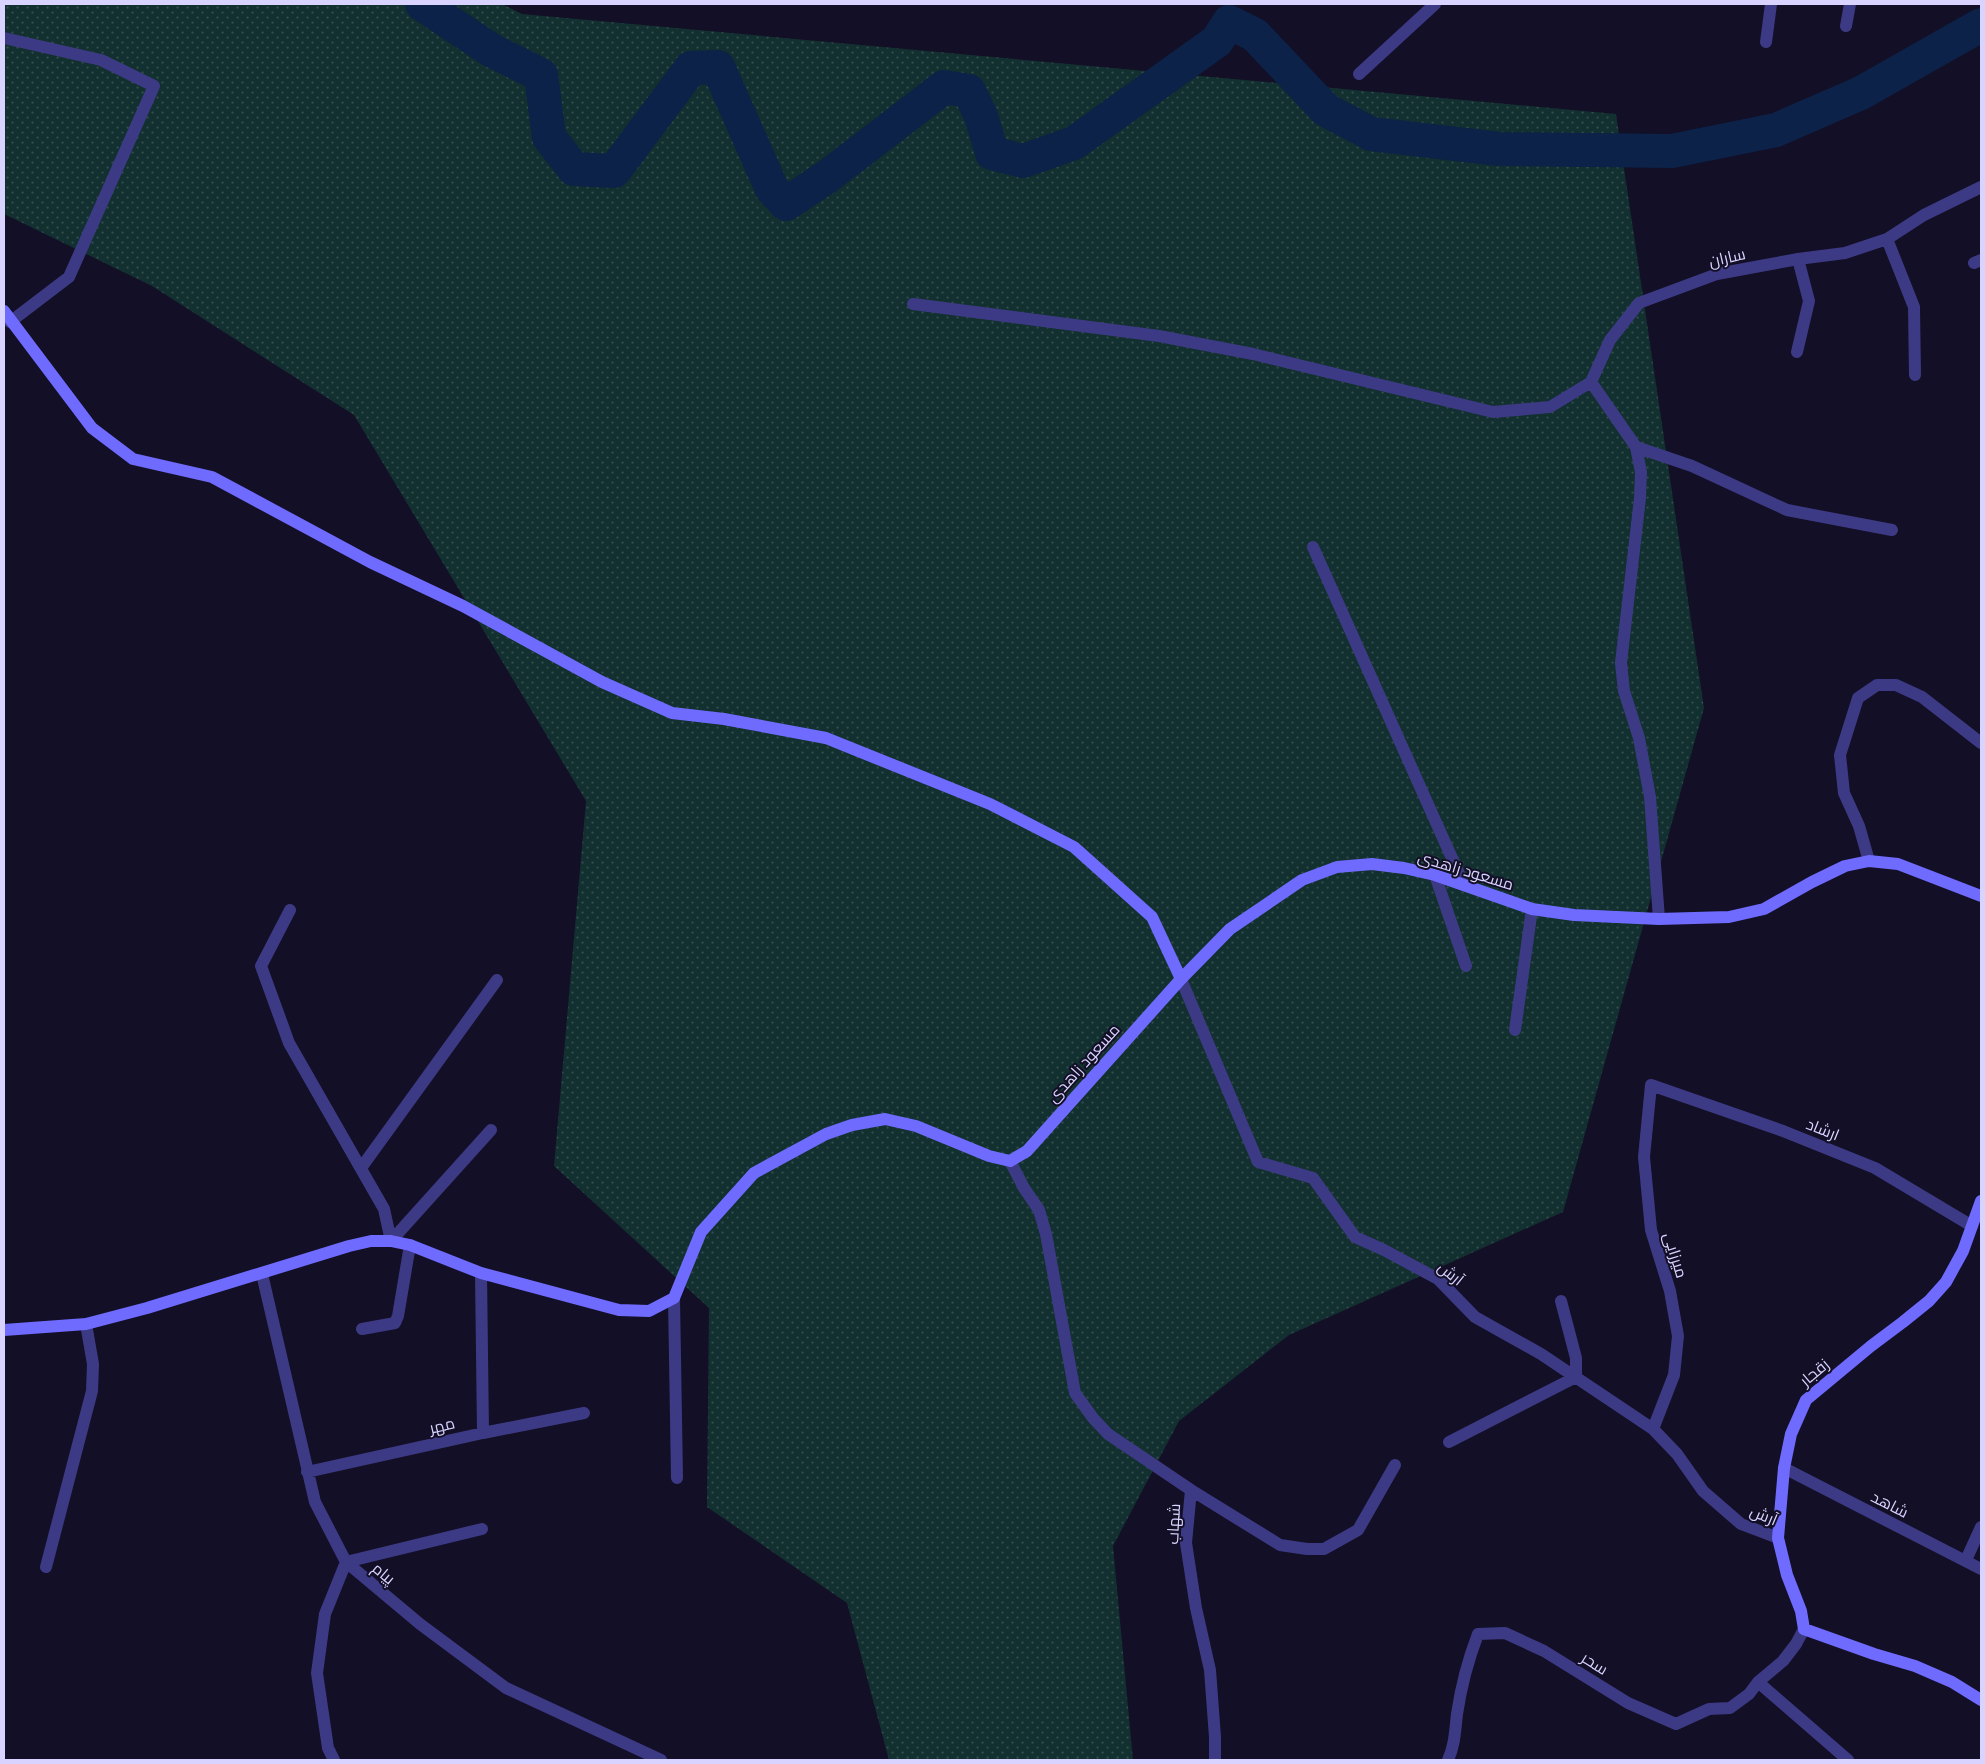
<svg xmlns="http://www.w3.org/2000/svg" width="1985" height="1764" font-family="'IBM Plex Sans',Cairo,sans-serif">
	<style>
		.green { fill: url(#green-dots) }
		.lines { fill: none; stroke-linecap: round; stroke-linejoin: round }
		.river { stroke: #0c2248; stroke-width: 34 }
		.street { stroke: #3d3a85; stroke-width: 12 }
		.secondary { stroke: #6f6bff; stroke-width: 12 }
		.labels { text-anchor: middle; stroke-width: 4; stroke-linejoin: round; paint-order: stroke }
		.street-label { font-size: 16px; fill: #d9d4ff; stroke: #130f26 }
	</style>
	<defs>
		<pattern id="green-dots" width="8" height="8" patternUnits="userSpaceOnUse" patternTransform="scale(1.25)"><rect width="8" height="8" fill="#12302f"/><path d="M2 2h.1M6 6h.1" fill="none" stroke="#344d4e" stroke-width="1.8" stroke-linecap="round"/></pattern>
	</defs>
	<rect width="100%" height="100%" fill="#130f26"/>
	<path class="green" d="M 4,4 L 502,4 L 522,14 L 1616,114 L 1704,708 L 1563,1212 L 1289,1335 L 1179,1421 L 1113,1546 L 1133,1760 L 889,1760 L 847,1603 L 707,1507 L 709,1308 L 554,1166 L 586,801 L 354,415 L 152,286 L 4,214 Z"/>
	<g class="lines">
		<path class="river" d="M 422,4 L 491,50 L 541,75 L 549,137 L 574,169 L 614,171 L 691,68 L 718,67 L 772,189 L 786,204 L 828,176 L 944,87 L 969,91 L 981,116 L 992,153 L 1023,161 L 1074,143 L 1217,41 L 1229,22 L 1255,35 L 1326,110 L 1371,134 L 1499,149 L 1672,151 L 1776,130 L 1861,93 L 1981,25"/>
		<path class="street" d="M 1846,26 L 1850,4
			M 4,38 L 101,60 L 154,86 L 69,277 L 10,322
			M 1766,42 L 1771,4
			M 1359,74 L 1435,4
			M 1887,239 L 1914,307 L 1915,375
			M 1974,263 L 1981,260
			M 913,304 L 1159,336 L 1253,354 L 1493,412 L 1550,407 L 1591,382
			M 1797,352 L 1809,301 L 1798,259
			M 1636,447 L 1692,466 L 1787,510 L 1892,530
			M 1313,547 L 1464,885
			M 1869,861 L 1859,826 L 1844,793 L 1840,755 L 1858,698 L 1877,685 L 1896,685 L 1922,697 L 1981,743
			M 1435,875 L 1466,966
			M 290,910 L 261,966 L 289,1043 L 384,1209 L 391,1241
			M 1659,919 L 1650,797 L 1639,738 L 1624,691 L 1621,663 L 1640,498 L 1641,472 L 1636,447 L 1591,382 L 1610,340 L 1639,303 L 1717,274 L 1798,259 L 1845,253 L 1887,239 L 1924,215 L 1981,187
			M 1181,979 L 1258,1162 L 1313,1178 L 1355,1237 L 1384,1250 L 1438,1279 L 1475,1317 L 1541,1354 L 1653,1429 L 1677,1454 L 1703,1491 L 1741,1524 L 1778,1538
			M 1515,1030 L 1532,909
			M 1010,1161 L 1024,1188 L 1039,1210 L 1046,1234 L 1075,1393 L 1093,1418 L 1108,1434 L 1191,1490
			M 361,1168 L 497,980
			M 391,1241 L 491,1130
			M 481,1273 L 483,1433
			M 262,1274 L 315,1502 L 346,1562 L 420,1624 L 506,1688 L 661,1760
			M 674,1298 L 677,1478
			M 362,1329 L 395,1323 L 398,1316 L 410,1245
			M 1653,1429 L 1674,1375 L 1678,1336 L 1670,1291 L 1651,1230 L 1644,1157 L 1651,1085 L 1783,1131 L 1875,1168 L 1972,1226
			M 1449,1442 L 1576,1377 L 1576,1358 L 1561,1301
			M 1784,1468 L 1981,1569
			M 307,1472 L 483,1433 L 584,1413
			M 1966,1560 L 1981,1527
			M 46,1567 L 92,1391 L 93,1364 L 86,1324
			M 1758,1682 L 1848,1760
			M 334,1760 L 328,1748 L 317,1673 L 325,1614 L 346,1562 L 482,1529
			M 1215,1760 L 1215,1737 L 1210,1670 L 1196,1608 L 1186,1543 L 1191,1490 L 1280,1545 L 1307,1549 L 1324,1549 L 1358,1530 L 1395,1465
			M 1448,1760 C 1455,1745 1455,1730 1457,1714 C 1461,1687 1468,1660 1478,1634 L 1505,1633 L 1544,1651 L 1628,1703 L 1676,1724 L 1709,1709 L 1730,1708 L 1749,1694 L 1758,1682 L 1783,1661 L 1796,1644 L 1804,1629"/>
		<path class="secondary" d="M 4,311 L 92,428 L 133,459 L 212,477 L 370,562 L 463,606 L 602,682 L 672,713 L 724,719 L 826,738 L 990,804 L 1074,847 L 1152,917 L 1181,979
			M 1981,1201 L 1963,1251 L 1946,1282 L 1929,1301 L 1903,1322 L 1871,1346 L 1806,1400 L 1791,1434 L 1784,1468 L 1778,1538 L 1787,1575 L 1801,1611 L 1804,1629 L 1874,1654 L 1915,1666 L 1952,1682 L 1981,1700
			M 4,1330 L 86,1324 L 147,1308 L 349,1246 L 371,1241 L 391,1241 L 410,1245 L 481,1273 L 619,1310 L 649,1311 L 674,1298 L 701,1232 L 754,1173 L 826,1134 L 852,1125 L 885,1119 L 916,1126 L 989,1156 L 1010,1161 L 1027,1151 L 1181,979 L 1230,929 L 1302,880 L 1337,867 L 1372,864 L 1404,868 L 1435,875 L 1532,909 L 1574,915 L 1659,919 L 1729,917 L 1764,909 L 1812,882 L 1845,866 L 1869,861 L 1898,864 L 1981,896"/>
	</g>
	<g class="labels">
		<g class="street-label">
			<text transform="translate(1727 257) rotate(-13)" y="6">ساران</text>
			<text transform="translate(1466 870) rotate(17)" y="6">مسعود زاهدی</text>
			<text transform="translate(1083 1063) rotate(-48)" y="6">مسعود زاهدی</text>
			<text transform="translate(1823 1129) rotate(22)" y="6">ارشاد</text>
			<text transform="translate(1676 1255) rotate(73)" y="6">میرزایی</text>
			<text transform="translate(1451 1273) rotate(39)" y="6">آرش</text>
			<text transform="translate(1814 1372) rotate(-40)" y="6">زقجار</text>
			<text transform="translate(442 1425) rotate(-13)" y="6">مهر</text>
			<text transform="translate(1890 1504) rotate(27)" y="6">شاهد</text>
			<text transform="translate(1764 1515) rotate(23)" y="6">آرش</text>
			<text transform="translate(1173 1524) rotate(-87)" y="6">شهاب</text>
			<text transform="translate(384 1573) rotate(40)" y="6">پیام</text>
			<text transform="translate(1595 1663) rotate(32)" y="6">سحر</text>
		</g>
	</g>
	<rect width="1985" height="1764" fill="none" stroke="#d9d4ff" stroke-width="10"/>
</svg>
